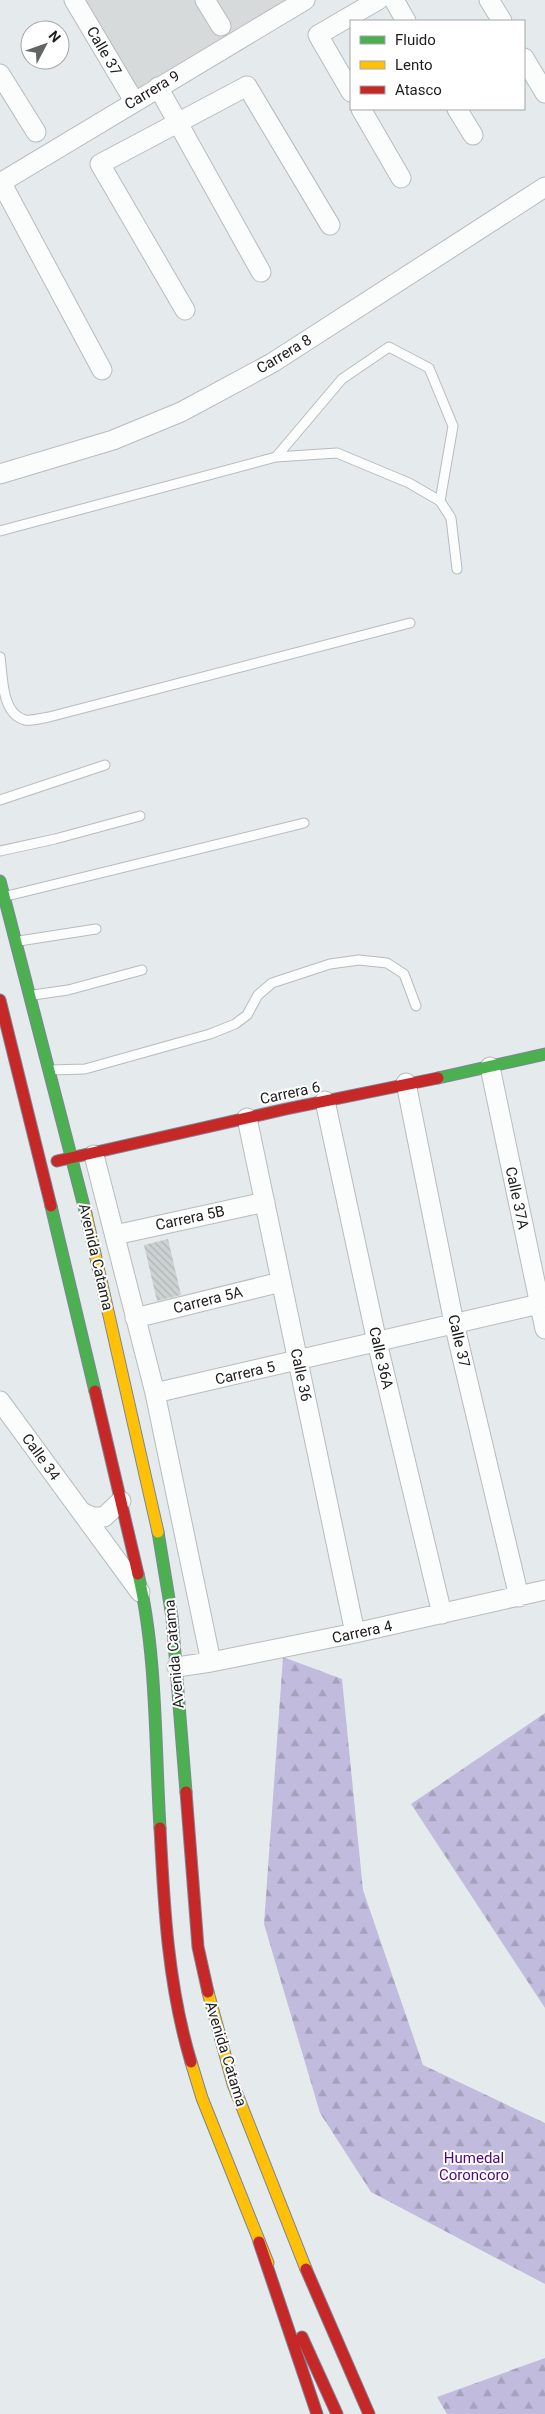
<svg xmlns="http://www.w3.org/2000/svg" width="545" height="2414" font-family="Roboto,sans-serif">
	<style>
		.residential { fill: #d7dada }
		.forest { fill: url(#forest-firs) }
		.building { fill: url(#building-back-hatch) }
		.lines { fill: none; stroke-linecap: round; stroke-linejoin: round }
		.lane-casing { stroke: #b8bbbc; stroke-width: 11 }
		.street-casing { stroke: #b8bbbc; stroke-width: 21 }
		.fast-casing { stroke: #7c8797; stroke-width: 13 }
		.slow-casing { stroke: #7c8797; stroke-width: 13 }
		.jam-casing { stroke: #7c8797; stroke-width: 13 }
		.lane { stroke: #fbfcfc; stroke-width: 9 }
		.street { stroke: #fbfcfc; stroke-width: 19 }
		.fast { stroke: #4caf50; stroke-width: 11 }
		.slow { stroke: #ffc107; stroke-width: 11 }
		.jam { stroke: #c62828; stroke-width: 11 }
		.labels { text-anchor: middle; stroke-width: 4; stroke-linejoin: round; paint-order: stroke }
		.street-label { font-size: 15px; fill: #1d1d1d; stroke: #fff }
		.park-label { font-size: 15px; fill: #50067f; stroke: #fff }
	</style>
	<defs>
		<pattern id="forest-firs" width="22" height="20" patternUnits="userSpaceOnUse" patternTransform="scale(1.25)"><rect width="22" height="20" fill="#c1bcdd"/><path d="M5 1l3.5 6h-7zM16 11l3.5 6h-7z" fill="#a5a1bd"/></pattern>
		<pattern id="building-back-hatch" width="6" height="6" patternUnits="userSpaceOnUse" patternTransform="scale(1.25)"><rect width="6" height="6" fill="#ccd2d2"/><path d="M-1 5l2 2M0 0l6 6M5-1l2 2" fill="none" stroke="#afb4b4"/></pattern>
	</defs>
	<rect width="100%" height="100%" fill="#e5ebec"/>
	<path class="residential" d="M 81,0 L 295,0 L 136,93 Z"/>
	<path class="forest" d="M 283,1657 L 342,1679 L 363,1890 L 423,2065 L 545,2123 L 545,2284 L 371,2192 L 320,2113 L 264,1924 Z
		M 545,1713 L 545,2008 L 411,1804 Z
		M 545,2358 L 545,2414 L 447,2414 L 437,2397 Z"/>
	<path class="building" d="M 168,1239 L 181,1295 L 157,1301 L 144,1245 Z"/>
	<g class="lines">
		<g class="lane-casing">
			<path id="lane" d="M 276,457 L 342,379 L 389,347 L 429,368 L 453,426 L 440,501
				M 0,531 L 276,457 L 337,453 L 409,483 L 440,501 L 451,518 L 457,569
				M 0,657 C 3,676 1,714 25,720 C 32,721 42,718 49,717 L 410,623
				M 0,800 L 105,765
				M 0,851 L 55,839 L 140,816
				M 7,896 L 304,823
				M 19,941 L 96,929
				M 33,995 L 68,990 L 142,970
				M 50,1070 L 85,1069 L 210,1034 L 235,1024 L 247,1015 L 258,995 L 272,983 L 330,964 L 359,960 L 387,963 L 404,974 L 416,1006"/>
		</g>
		<g class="street-casing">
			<path id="street" d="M 74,0 L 134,101
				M 205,0 L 221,26
				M 394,0 L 406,21
				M 489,0 L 502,21
				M 524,58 L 545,93
				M 0,74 L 36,132
				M 158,87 L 261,272
				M 351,92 L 318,35 L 378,0
				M 361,109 L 401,178
				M 457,109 L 473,135
				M 1,182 L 102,370
				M 0,183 L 305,0
				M 185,310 L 100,164 L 247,86 L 330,225
				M 0,474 L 113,440 L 181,412 L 272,363 L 545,187
				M 490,1067 L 545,1329
				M 406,1083 L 454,1323 L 519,1597
				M 325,1101 L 377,1342 L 442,1614
				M 247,1118 L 355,1633
				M 94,1155 L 155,1393 L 211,1662
				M 115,1235 L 265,1202
				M 135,1318 L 281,1282
				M 155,1393 L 539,1304
				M 0,1401 L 140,1592
				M 82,1512 L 92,1517 L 104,1517 L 121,1501
				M 177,1667 L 211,1662 L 355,1633 L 545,1590"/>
		</g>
		<g class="fast-casing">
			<path id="fast" d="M 0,881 L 86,1214
				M 438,1078 L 545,1054
				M 51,1206 L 95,1391
				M 158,1532 L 172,1617 L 186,1792
				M 138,1574 C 157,1652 155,1747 160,1828"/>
		</g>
		<g class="slow-casing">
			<path id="slow" d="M 86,1214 L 158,1532
				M 208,1992 L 233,2084 L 306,2269
				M 191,2062 L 202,2098 L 268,2263"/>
		</g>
		<g class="jam-casing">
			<path id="jam" d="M 0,1000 L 51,1206
				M 57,1161 L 286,1109 L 438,1078
				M 95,1391 L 138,1574
				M 186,1792 L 198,1947 L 208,1992
				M 160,1828 C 164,1907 168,1986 191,2062
				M 259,2242 L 317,2414
				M 306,2269 L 369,2414
				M 302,2337 L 337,2414"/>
		</g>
		<use href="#lane" class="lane"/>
		<use href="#street" class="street"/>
		<use href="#fast" class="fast"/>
		<use href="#slow" class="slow"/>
		<use href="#jam" class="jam"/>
	</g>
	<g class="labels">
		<g class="street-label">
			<text transform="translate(104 51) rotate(60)" y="5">Calle 37</text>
			<text transform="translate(152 90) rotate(-31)" y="5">Carrera 9</text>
			<text transform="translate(284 354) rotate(-31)" y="5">Carrera 8</text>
			<text transform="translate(290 1093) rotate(-12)" y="5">Carrera 6</text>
			<text transform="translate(517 1198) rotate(78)" y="5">Calle 37A</text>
			<text transform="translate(190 1218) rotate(-12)" y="5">Carrera 5B</text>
			<text transform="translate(96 1257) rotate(77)" y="5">Avenida Catama</text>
			<text transform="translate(208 1300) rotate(-14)" y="5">Carrera 5A</text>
			<text transform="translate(459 1341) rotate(77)" y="5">Calle 37</text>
			<text transform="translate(381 1358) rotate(77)" y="5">Calle 36A</text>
			<text transform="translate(245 1373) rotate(-13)" y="5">Carrera 5</text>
			<text transform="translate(301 1375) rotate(78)" y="5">Calle 36</text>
			<text transform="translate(41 1457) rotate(54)" y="5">Calle 34</text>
			<text transform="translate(362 1632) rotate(-12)" y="5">Carrera 4</text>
			<text transform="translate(174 1654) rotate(-95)" y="5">Avenida Catama</text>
			<text transform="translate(226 2054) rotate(73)" y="5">Avenida Catama</text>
		</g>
		<g class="park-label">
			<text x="474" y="2163">Humedal<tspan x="474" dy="17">Coroncoro</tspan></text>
		</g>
	</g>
	<rect x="350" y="20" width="175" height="90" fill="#ffffff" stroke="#a5a5a5"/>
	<rect x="360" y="36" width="25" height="8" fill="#4caf50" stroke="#a5a5a5"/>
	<text x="395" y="45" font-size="15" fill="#1d1d1d">Fluido</text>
	<rect x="360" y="61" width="25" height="8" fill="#ffc107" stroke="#a5a5a5"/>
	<text x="395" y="70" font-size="15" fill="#1d1d1d">Lento</text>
	<rect x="360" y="86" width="25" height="8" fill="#c62828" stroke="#a5a5a5"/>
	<text x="395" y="95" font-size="15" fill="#1d1d1d">Atasco</text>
	<g transform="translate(45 45) rotate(49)"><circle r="24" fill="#ffffff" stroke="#a5a5a5"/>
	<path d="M0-4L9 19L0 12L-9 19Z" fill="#636565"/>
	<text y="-8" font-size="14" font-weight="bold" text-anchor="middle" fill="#1d1d1d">N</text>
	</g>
</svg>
